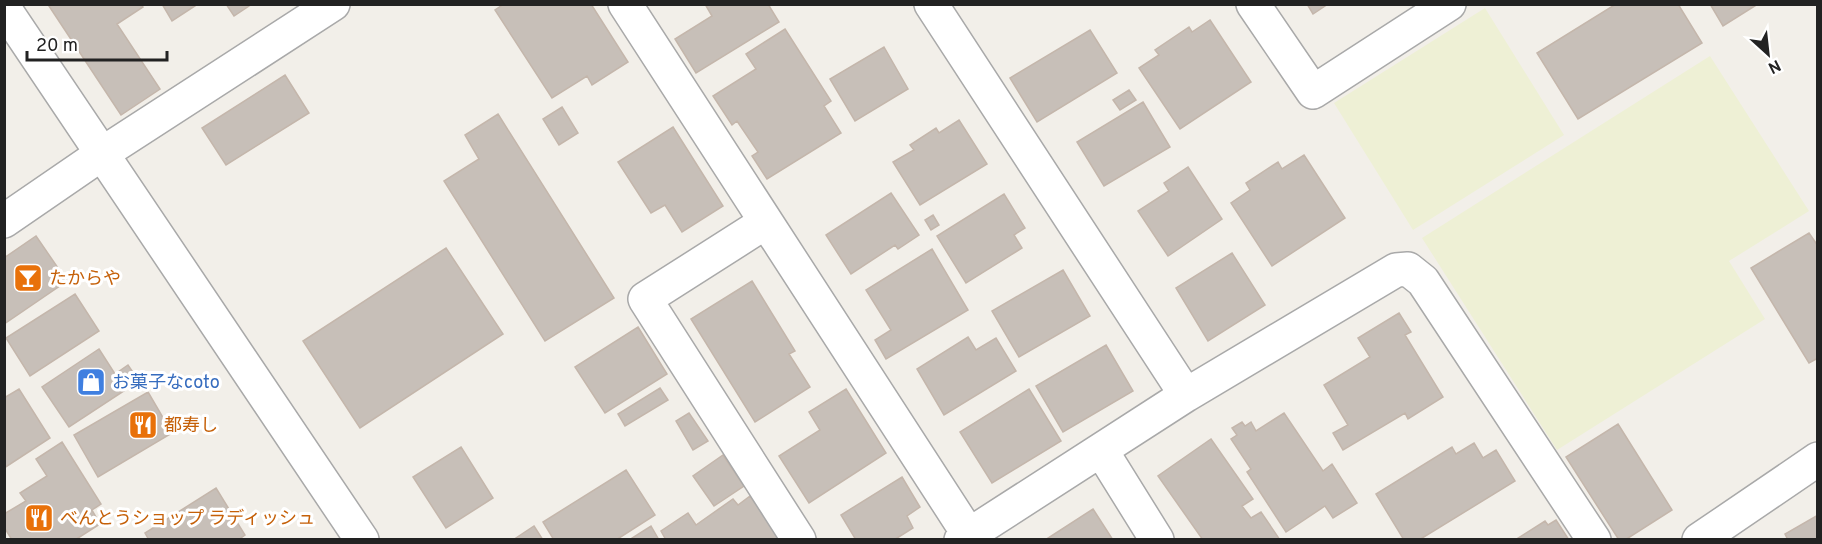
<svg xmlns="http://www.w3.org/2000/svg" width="1822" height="544" font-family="Overpass,'Noto Sans JP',sans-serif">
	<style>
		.farmland { fill: #eef0d5 }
		.building { fill: #c7bfb8; stroke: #c4b6ab; stroke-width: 1.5 }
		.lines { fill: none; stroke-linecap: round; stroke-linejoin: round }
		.minor-casing { stroke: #a9a9a9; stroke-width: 36 }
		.tertiary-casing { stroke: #a9a9a9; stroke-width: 36 }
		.minor { stroke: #fff; stroke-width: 33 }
		.tertiary { stroke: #fff; stroke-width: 33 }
		.labels { text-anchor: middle; stroke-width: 6; stroke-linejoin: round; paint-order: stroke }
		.food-label { font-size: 18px; fill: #c56008; stroke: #fff; text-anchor: start }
		.shop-label { font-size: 18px; fill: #366cbe; stroke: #fff; text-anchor: start }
	</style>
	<rect width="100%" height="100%" fill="#f2efe9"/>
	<path class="farmland" d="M 1485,8 L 1564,135 L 1413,230 L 1334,103 Z
		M 1710,56 L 1809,211 L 1729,261 L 1765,319 L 1557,450 L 1422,238 Z"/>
	<path class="building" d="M 51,4 L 141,4 L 143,7 L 117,24 L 160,89 L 121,115 L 49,6 Z
		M 162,4 L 198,4 L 172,21 Z
		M 226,4 L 252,4 L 234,16 Z
		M 504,4 L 591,4 L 628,62 L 592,85 L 587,76 L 552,98 L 495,10 Z
		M 705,4 L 768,4 L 779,22 L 696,73 L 675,39 L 712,16 Z
		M 1307,4 L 1328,4 L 1313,14 Z
		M 1616,4 L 1678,4 L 1702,43 L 1578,119 L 1537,53 Z
		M 1710,4 L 1758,4 L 1723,26 Z
		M 1210,20 L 1251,82 L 1180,129 L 1139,68 L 1159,55 L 1155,50 L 1189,27 L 1192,32 Z
		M 785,29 L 831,101 L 824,106 L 841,133 L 767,179 L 752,156 L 758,152 L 737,121 L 732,125 L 713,96 L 756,69 L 746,54 Z
		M 1090,30 L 1117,73 L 1037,122 L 1010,78 Z
		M 884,47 L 908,89 L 855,121 L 830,79 Z
		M 285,75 L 309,113 L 226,165 L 202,128 Z
		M 1129,90 L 1136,100 L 1120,110 L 1113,100 Z
		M 1143,102 L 1170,147 L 1104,186 L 1077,142 Z
		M 562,107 L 578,133 L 559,145 L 543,119 Z
		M 498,114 L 614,298 L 545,341 L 444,181 L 479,159 L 465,135 Z
		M 959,120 L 987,164 L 920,205 L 893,162 L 914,150 L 910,145 L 936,128 L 939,133 Z
		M 673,127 L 723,206 L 682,232 L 665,205 L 651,213 L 618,162 Z
		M 1304,155 L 1345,218 L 1272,266 L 1231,203 L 1250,190 L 1246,183 L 1278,162 L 1282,169 Z
		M 1188,167 L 1222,219 L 1168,256 L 1138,211 L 1169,191 L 1164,183 Z
		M 891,193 L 919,235 L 898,249 L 895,245 L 851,274 L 826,235 Z
		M 1004,194 L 1025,228 L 1014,235 L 1022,248 L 966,283 L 937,236 Z
		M 933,215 L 939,225 L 931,230 L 925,220 Z
		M 1809,233 L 1818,246 L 1818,358 L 1809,363 L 1751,268 Z
		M 36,236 L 67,281 L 4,324 L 4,258 Z
		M 446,248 L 503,334 L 360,428 L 303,341 Z
		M 932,249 L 968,310 L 886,359 L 875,340 L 891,330 L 866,290 Z
		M 1232,253 L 1265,305 L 1208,341 L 1176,288 Z
		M 1063,270 L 1090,316 L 1019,357 L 992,311 Z
		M 752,281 L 795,351 L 789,354 L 810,387 L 755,422 L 691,319 Z
		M 75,294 L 99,331 L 30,376 L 6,338 Z
		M 1399,313 L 1411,332 L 1405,335 L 1443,397 L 1408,419 L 1405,413 L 1343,450 L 1333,433 L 1348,425 L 1324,385 L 1370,357 L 1358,338 Z
		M 638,327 L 667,374 L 605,413 L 575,367 Z
		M 968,337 L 976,350 L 996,338 L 1016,371 L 944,415 L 917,369 Z
		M 1106,345 L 1133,391 L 1063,432 L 1036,386 Z
		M 99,349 L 115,374 L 128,365 L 139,381 L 69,427 L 42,387 Z
		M 660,388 L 668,400 L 625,426 L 618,414 Z
		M 19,389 L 50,438 L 4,468 L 4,398 Z
		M 846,389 L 886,453 L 809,503 L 779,456 L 820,430 L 809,412 Z
		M 1029,389 L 1061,441 L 992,483 L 960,432 Z
		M 148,392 L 172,433 L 98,477 L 74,435 Z
		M 689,413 L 708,441 L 693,450 L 676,421 Z
		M 1284,413 L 1323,471 L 1332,464 L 1357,503 L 1333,518 L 1325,506 L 1286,532 L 1247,472 L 1251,469 L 1231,439 L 1237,435 L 1232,428 L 1242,422 L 1245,426 L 1251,422 L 1256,431 Z
		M 1618,424 L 1672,510 L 1625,540 L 1619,540 L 1566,457 Z
		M 1211,439 L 1253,499 L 1242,506 L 1251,518 L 1261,512 L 1280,540 L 1203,540 L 1158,476 Z
		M 62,442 L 101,504 L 92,510 L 100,524 L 75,540 L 12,540 L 4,527 L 4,514 L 26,501 L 20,493 L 47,476 L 36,459 Z
		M 1474,443 L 1483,458 L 1496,450 L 1515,481 L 1419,540 L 1404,540 L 1376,494 L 1452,447 L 1456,454 Z
		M 461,447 L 493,498 L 446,528 L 413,477 Z
		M 723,455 L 744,486 L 714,506 L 693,476 Z
		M 626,470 L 655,515 L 616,540 L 554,540 L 543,522 Z
		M 902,477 L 920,507 L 907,516 L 913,528 L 894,540 L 856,540 L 841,515 Z
		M 216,488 L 245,535 L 238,540 L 149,540 L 145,533 Z
		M 750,496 L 779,537 L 775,540 L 666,540 L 661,531 L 688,513 L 696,525 L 733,499 L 738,505 Z
		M 1093,509 L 1113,540 L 1045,540 Z
		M 1818,515 L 1818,540 L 1788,540 L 1785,534 Z
		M 1556,520 L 1569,540 L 1515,540 L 1545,521 L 1548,525 Z
		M 534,526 L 543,540 L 513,540 Z
		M 651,526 L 659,540 L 629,540 Z"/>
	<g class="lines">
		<g class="minor-casing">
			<path id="minor" d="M 625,4 L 969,535
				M 931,4 L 1186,395
				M 1253,4 L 1313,92 L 1449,4
				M 4,221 L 103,153 L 333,4
				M 766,222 L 645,299 L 799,540
				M 1101,450 L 1157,540
				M 961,540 L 1186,395 L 1396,270 L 1408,269 L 1423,281 L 1594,540
				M 1699,540 L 1818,459"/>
		</g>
		<g class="tertiary-casing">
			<path id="tertiary" d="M 4,8 L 362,540"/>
		</g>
		<use href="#minor" class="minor"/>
		<use href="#tertiary" class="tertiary"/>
	</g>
	<defs>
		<g id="bar-square" transform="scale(1.5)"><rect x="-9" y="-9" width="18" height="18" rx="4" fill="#e8710a" stroke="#fff"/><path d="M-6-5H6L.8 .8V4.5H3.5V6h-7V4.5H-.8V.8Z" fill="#fff"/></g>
		<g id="shop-square" transform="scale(1.5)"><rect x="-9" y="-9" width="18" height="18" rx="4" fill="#3f7fe0" stroke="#fff"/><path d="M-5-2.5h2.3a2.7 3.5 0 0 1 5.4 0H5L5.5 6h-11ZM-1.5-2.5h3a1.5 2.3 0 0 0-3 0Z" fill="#fff"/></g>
		<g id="restaurant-square" transform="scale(1.5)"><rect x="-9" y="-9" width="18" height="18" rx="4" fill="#e8710a" stroke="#fff"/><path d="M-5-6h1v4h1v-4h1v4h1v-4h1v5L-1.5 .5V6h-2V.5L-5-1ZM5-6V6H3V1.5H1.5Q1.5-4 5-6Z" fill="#fff"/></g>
	</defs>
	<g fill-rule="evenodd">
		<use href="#bar-square" x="28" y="278"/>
		<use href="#shop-square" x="91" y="382"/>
		<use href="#restaurant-square" x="143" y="425"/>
		<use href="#restaurant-square" x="39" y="518"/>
	</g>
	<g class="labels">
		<g class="food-label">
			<text x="49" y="284">たからや</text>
			<text x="164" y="431">都寿し</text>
			<text x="60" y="524">べんとうショップ ラディッシュ</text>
		</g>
		<g class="shop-label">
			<text x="112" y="388">お菓子なcoto</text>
		</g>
	</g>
	<rect width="1822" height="544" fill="none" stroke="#222222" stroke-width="12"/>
	<g transform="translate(1768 54) rotate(153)" stroke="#ffffff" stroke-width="4.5" paint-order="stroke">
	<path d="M0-4.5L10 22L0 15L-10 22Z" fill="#222222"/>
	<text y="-9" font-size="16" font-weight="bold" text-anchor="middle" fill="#222222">N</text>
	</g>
	<path d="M27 51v9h140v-9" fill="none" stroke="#222222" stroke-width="3"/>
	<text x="36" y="51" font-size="18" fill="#222222" stroke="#ffffff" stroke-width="4.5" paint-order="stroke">20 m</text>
</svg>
